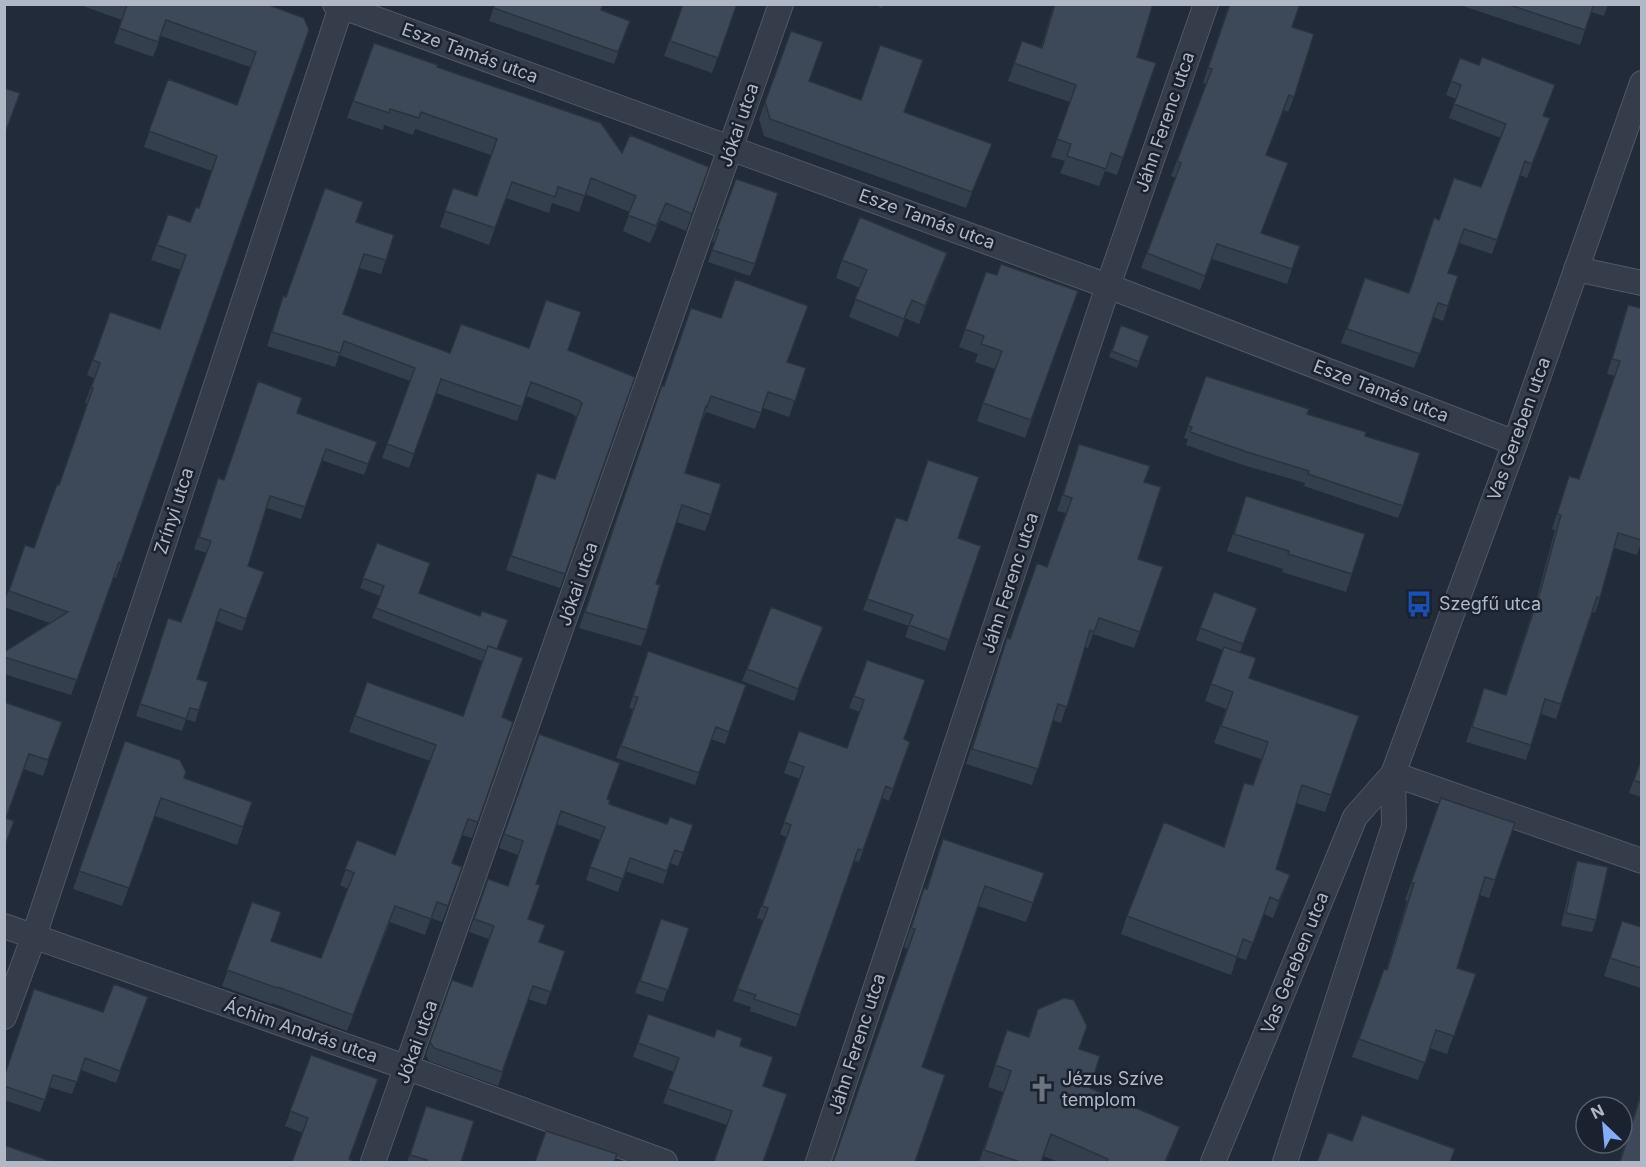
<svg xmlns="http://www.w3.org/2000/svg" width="1646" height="1167" font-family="Inter,sans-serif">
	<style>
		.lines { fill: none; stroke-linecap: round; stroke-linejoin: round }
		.minor-casing { stroke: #505865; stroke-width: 26 }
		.minor { stroke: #353d4a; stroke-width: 24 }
		.wall { fill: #343f4d }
		.shaded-wall { fill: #2b333e }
		.building { fill: #3d4959; stroke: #2b333e; stroke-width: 1.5 }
		.labels { text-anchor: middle; stroke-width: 5; stroke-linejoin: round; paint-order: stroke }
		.street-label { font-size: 18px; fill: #b0b8c6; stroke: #1a222f }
		.poi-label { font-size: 18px; fill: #b0b8c6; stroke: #1a222f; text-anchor: start }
	</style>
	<rect width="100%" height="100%" fill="#212b3a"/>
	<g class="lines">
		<g class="minor-casing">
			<path id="minor" d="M 335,4 L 1108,286 L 1515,443
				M 1576,269 L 1642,283
				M 1393,774 L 1642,861
				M 4,926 L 408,1068 L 665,1162
				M 4,1017 L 34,936 L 342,4
				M 373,1162 L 781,4
				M 818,1162 L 1108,286 L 1206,4
				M 1213,1162 L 1355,817 L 1393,774
				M 1285,1162 L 1394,826 L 1393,774 L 1515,443 L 1642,83"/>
		</g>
		<use href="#minor" class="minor"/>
	</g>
	<path class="wall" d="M 77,4 L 266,4 L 304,18 L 121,563 L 116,578 L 114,577 L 71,695 L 4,674 L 4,652 L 50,623 L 4,607 L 4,603 L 25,545 L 34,548 L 59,485 L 87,404 L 85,403 L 94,378 L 87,375 L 110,312 L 160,329 L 181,270 L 151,260 L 168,214 L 190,222 L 199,208 L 212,171 L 144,147 L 168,79 L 237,105 L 250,67 L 161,36 L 153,57 L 114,43 L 122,20 Z
		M 495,4 L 601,10 L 630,21 L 614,64 L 489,21 Z
		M 683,4 L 737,4 L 712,73 L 664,56 Z
		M 872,4 L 884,4 L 882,8 Z
		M 1054,4 L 1153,4 L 1137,57 L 1156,63 L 1117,175 L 1105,171 L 1099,186 L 1060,173 L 1065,161 L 1051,157 L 1070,102 L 1008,81 L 1022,41 L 1041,47 Z
		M 1229,4 L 1292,27 L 1294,97 L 1288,112 L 1284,110 L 1266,155 L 1261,233 L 1292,269 L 1287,284 L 1212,259 L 1200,290 L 1141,268 L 1175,178 L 1171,176 L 1206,84 L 1203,83 Z
		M 1457,4 L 1608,4 L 1604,16 L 1591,12 L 1580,45 Z
		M 791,31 L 809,81 L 861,100 L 992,144 L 966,208 L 764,136 L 759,119 Z
		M 374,43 L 437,67 L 622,153 L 709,167 L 686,231 L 660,220 L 650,243 L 623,231 L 630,212 L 585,194 L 579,212 L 552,203 L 549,213 L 506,198 L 489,245 L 440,227 L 453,188 L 476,196 L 491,155 L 415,129 L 413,135 L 384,125 L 383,130 L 347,118 Z
		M 1460,58 L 1543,116 L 1550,118 L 1527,178 L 1520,175 L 1492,254 L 1459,243 L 1448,273 L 1448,306 L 1443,321 L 1433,317 L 1414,368 L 1341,343 L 1365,278 L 1408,293 L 1439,220 L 1481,187 L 1501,138 L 1449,118 L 1456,99 L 1446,95 Z
		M 736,179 L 755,264 L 750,276 L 708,262 L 715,242 L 712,242 Z
		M 356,222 L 394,235 L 381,274 L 359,268 L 343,314 L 450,353 L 529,348 L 568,350 L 635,377 L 560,588 L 506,570 L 537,473 L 555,479 L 576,417 L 573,414 L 526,396 L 517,421 L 436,393 L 409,468 L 382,458 L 410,381 L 339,355 L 335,367 L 267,346 L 283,296 L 286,297 Z
		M 842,260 L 941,271 L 919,324 L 905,318 L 898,337 L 849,317 L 860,288 L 836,278 Z
		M 986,272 L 997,275 L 1078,291 L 1025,438 L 977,421 L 995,369 L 975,362 L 978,354 L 959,347 Z
		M 1628,305 L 1641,308 L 1641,543 L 1637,555 L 1614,548 L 1600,598 L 1595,613 L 1592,612 L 1556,719 L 1541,714 L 1526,760 L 1466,742 L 1484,688 L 1505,695 L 1535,604 L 1555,530 L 1552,529 L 1564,491 L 1569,476 L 1579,479 L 1615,376 L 1607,374 L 1623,320 Z
		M 1121,325 L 1149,336 L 1137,368 L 1109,357 Z
		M 787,362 L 806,368 L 789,417 L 763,408 L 755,429 L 706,412 L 701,423 L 700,423 L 685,473 L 711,515 L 705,531 L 676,522 L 656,584 L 647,630 L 641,646 L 579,628 L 656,401 L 664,386 Z
		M 1206,376 L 1365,436 L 1403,506 L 1398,518 L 1304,486 L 1305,483 L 1243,465 L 1186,445 L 1188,439 L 1184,438 Z
		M 297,413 L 377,442 L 364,475 L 321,460 L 301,519 L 267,508 L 248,566 L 264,572 L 242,631 L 216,621 L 197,679 L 208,682 L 195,722 L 186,719 L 182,731 L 136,716 L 164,630 L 181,622 L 207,553 L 194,549 L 214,490 Z
		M 1079,444 L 1144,482 L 1138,559 L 1163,567 L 1134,648 L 1093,634 L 1088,648 L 1085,647 L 1061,723 L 1053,720 L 1032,785 L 966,764 L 1007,638 L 1010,639 L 1047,567 L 1066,513 L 1057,511 Z
		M 1246,496 L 1352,574 L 1346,592 L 1282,572 L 1283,569 L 1227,551 Z
		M 896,517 L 981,546 L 945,651 L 905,637 L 909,626 L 863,610 Z
		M 377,543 L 419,593 L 497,649 L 502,717 L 513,722 L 472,838 L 462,835 L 452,863 L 462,867 L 442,922 L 431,918 L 425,935 L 390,922 L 347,1031 L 272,1003 L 271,1004 L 222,986 L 252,902 L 271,941 L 321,958 L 348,889 L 340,885 L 357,840 L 395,855 L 430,761 L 349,732 L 367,682 L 463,716 L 482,661 L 372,618 L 380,596 L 360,588 Z
		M 1214,592 L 1257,608 L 1240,652 L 1249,678 L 1359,716 L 1325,812 L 1296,803 L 1276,869 L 1290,875 L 1284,892 L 1273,918 L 1264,914 L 1246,960 L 1237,957 L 1231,975 L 1121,934 L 1127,916 L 1223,847 L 1244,783 L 1253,785 L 1261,759 L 1214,743 L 1226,709 L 1205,701 L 1223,650 L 1196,640 Z
		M 771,607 L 823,627 L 794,701 L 742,681 Z
		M 867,660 L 904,739 L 910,742 L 889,801 L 882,798 L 859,862 L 854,861 L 796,1027 L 750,1011 L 751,1007 L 733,1001 L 763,920 L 757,918 L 786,837 L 780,834 L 800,779 L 784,773 L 799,731 L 847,748 L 860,712 L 849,708 Z
		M 644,663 L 746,685 L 725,744 L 711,739 L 695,785 L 616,758 L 633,709 L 629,708 Z
		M 4,702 L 62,722 L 43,776 L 24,769 L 6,818 Z
		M 539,734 L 607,799 L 609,804 L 667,824 L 693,825 L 678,866 L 670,863 L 663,884 L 625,871 L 618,892 L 586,880 L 600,840 L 557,824 L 536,884 L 528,919 L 539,942 L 565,951 L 546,1005 L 528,999 L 498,1086 L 429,1061 L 426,1055 L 452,980 L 472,987 L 489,939 L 469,932 L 488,879 L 508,886 L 518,855 L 499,848 Z
		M 125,741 L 184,778 L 252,802 L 237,845 L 155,816 L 122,906 L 73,889 Z
		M 1641,760 L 1641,797 L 1629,793 Z
		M 1441,798 L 1515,823 L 1489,898 L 1480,895 L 1457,968 L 1476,974 L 1447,1054 L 1430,1048 L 1418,1080 L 1352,1057 L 1384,969 L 1386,970 L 1407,901 L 1405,900 Z
		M 943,839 L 1044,873 L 1026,922 L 978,906 L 922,1067 L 915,1162 L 907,949 L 904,947 L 917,908 L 924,888 L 926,889 Z
		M 1577,861 L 1596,920 L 1592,932 L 1561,926 L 1573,873 Z
		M 661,919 L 689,928 L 663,1002 L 635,993 Z
		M 1622,921 L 1641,927 L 1641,988 L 1604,976 Z
		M 148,997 L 116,1083 L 81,1070 L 72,1094 L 49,1087 L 40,1112 L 4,1100 L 4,1076 L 103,1012 Z
		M 1038,1009 L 1079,1049 L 1090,1088 L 1180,1127 L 1166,1162 L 1059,1162 L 1043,1156 L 1041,1162 L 979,1162 L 1003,1092 L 988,1087 L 1007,1030 L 1028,1036 Z
		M 648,1014 L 773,1057 L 727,1125 L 663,1103 L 674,1072 L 633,1057 Z
		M 311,1055 L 349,1159 L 303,1133 L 285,1126 Z
		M 1641,1092 L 1641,1162 L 1619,1162 Z
		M 426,1106 L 461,1162 L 407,1162 Z"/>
	<path class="shaded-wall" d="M 992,144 L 986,160 L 966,208 L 972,192 Z
		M 947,253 L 941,271 L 919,324 L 925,306 Z
		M 1290,875 L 1284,892 L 1273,918 L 1279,901 Z
		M 1180,1127 L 1172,1148 L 1166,1162 L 1165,1162 Z"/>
	<path class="building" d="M 126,4 L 266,4 L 304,18 L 309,30 L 121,563 L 119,562 L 77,680 L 4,657 L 4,652 L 68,612 L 9,591 L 25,545 L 34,548 L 57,484 L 59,485 L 93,388 L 91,388 L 100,363 L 93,360 L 110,312 L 160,329 L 186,255 L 157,245 L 168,214 L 190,222 L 196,207 L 199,208 L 217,156 L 149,131 L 168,79 L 237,105 L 256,52 L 166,20 L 158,42 L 119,28 L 127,5 Z
		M 495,4 L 603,4 L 601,10 L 630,21 L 618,52 L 494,8 Z
		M 683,4 L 737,4 L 718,58 L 670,41 Z
		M 1055,4 L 1153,4 L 1137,57 L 1156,63 L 1123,158 L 1111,153 L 1106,169 L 1067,156 L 1071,144 L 1057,139 L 1076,85 L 1014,63 L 1022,41 L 1042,48 Z
		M 1230,4 L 1300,4 L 1292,27 L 1314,34 L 1294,97 L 1289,95 L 1266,155 L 1288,163 L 1261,233 L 1300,246 L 1292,269 L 1217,244 L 1205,276 L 1147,253 L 1181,163 L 1177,161 L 1212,69 L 1208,68 Z
		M 1507,4 L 1594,4 L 1585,30 Z
		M 791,31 L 823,42 L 809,81 L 861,100 L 880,45 L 923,60 L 904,112 L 992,144 L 972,192 L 770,119 L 765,102 Z
		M 374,43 L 438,65 L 437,67 L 601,123 L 622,153 L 630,135 L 709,167 L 692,214 L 666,203 L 656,226 L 628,215 L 636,196 L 591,178 L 585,196 L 558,187 L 555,197 L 512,182 L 495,228 L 445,211 L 453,188 L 477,196 L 497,139 L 421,112 L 419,118 L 390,109 L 389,113 L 353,101 Z
		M 1482,57 L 1555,85 L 1543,116 L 1550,118 L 1532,164 L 1525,161 L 1497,240 L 1464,229 L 1448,273 L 1458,276 L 1448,306 L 1438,303 L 1420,354 L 1347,329 L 1365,278 L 1409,293 L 1434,218 L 1439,220 L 1454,178 L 1481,187 L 1506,124 L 1454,104 L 1461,85 L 1451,81 L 1460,58 L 1479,65 Z
		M 4,88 L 20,93 L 4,136 Z
		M 736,179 L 778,193 L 755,264 L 712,250 L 719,230 L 717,229 Z
		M 325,188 L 363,202 L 356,222 L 394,235 L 386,260 L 364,254 L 343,314 L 450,353 L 461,324 L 529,348 L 546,300 L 581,312 L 568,350 L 635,377 L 565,574 L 511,556 L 537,473 L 555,479 L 582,403 L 578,400 L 531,382 L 522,407 L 441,379 L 414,454 L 387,444 L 415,368 L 344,341 L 340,353 L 272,332 L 283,296 L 286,297 Z
		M 860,217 L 947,253 L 925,306 L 912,300 L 904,319 L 855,299 L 867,270 L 842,260 Z
		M 1001,264 L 1078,291 L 1031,420 L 983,403 L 1002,351 L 981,344 L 984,336 L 965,329 L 986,272 L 997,275 Z
		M 735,279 L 808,306 L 787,362 L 806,368 L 795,401 L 768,392 L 761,413 L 711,396 L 707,407 L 706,406 L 685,473 L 721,484 L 711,515 L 682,505 L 656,584 L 660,585 L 647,630 L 585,612 L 662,385 L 664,386 L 691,308 L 721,318 Z
		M 1628,305 L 1641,308 L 1641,540 L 1618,533 L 1600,598 L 1597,597 L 1561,704 L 1545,699 L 1531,745 L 1472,727 L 1484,688 L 1506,695 L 1541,589 L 1561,515 L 1557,514 L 1569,476 L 1579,479 L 1620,361 L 1612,359 Z
		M 1121,325 L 1149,336 L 1139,362 L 1112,351 Z
		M 1206,376 L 1309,409 L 1307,414 L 1366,432 L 1365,436 L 1420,453 L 1403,506 L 1308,474 L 1309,471 L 1247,452 L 1190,432 L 1192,427 L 1188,426 Z
		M 258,381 L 302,398 L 297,413 L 377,442 L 368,464 L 326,449 L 305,507 L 270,496 L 248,566 L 264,572 L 246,619 L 220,609 L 197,679 L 208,682 L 199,710 L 190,708 L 186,719 L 140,704 L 168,618 L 181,622 L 211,541 L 199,537 L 218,478 L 224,480 Z
		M 1079,444 L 1150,466 L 1144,482 L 1161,487 L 1138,559 L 1163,567 L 1140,632 L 1099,618 L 1094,632 L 1090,630 L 1067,707 L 1058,704 L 1038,769 L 972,749 L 1007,638 L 1010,639 L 1037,563 L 1047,567 L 1072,498 L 1063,495 Z
		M 928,460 L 979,477 L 958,538 L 981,546 L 949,640 L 909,625 L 913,615 L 867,599 L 896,517 L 907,521 Z
		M 1246,496 L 1365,534 L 1352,574 L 1288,554 L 1289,551 L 1234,534 Z
		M 377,543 L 430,563 L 419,593 L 480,616 L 482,611 L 508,620 L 497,649 L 488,646 L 486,651 L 376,608 L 384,586 L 363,578 Z
		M 1214,592 L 1257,608 L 1243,644 L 1200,628 Z
		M 771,607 L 823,627 L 798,689 L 747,669 Z
		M 488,646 L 523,658 L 502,717 L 513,722 L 478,822 L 468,819 L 452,863 L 462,867 L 448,906 L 437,902 L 431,919 L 395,906 L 353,1015 L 278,987 L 277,988 L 227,970 L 252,902 L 281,912 L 271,941 L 321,958 L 354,873 L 345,869 L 357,840 L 395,855 L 436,745 L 355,716 L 367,682 L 463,716 Z
		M 1224,647 L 1256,658 L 1249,678 L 1359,716 L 1331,795 L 1302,785 L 1276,869 L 1290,875 L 1279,901 L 1270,897 L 1253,943 L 1243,939 L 1237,957 L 1127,916 L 1164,822 L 1224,847 L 1244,783 L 1253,785 L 1268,742 L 1221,726 L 1233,692 L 1211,684 Z
		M 648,651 L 746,685 L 729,732 L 716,727 L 699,773 L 621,746 L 638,697 L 633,696 Z
		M 867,660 L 925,680 L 904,739 L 910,742 L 893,789 L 886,786 L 863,850 L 858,849 L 800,1015 L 754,999 L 756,995 L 737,989 L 768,908 L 762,906 L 791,825 L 784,822 L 804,767 L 788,761 L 799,731 L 847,748 L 864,700 L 854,696 Z
		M 4,702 L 62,722 L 48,760 L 29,754 L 6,818 L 14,821 L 4,849 Z
		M 539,734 L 620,763 L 607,799 L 610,800 L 609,804 L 667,824 L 670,817 L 693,825 L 683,853 L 675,850 L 667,871 L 630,858 L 623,879 L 590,867 L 605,827 L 561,811 L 536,884 L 540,885 L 528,919 L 545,925 L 539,942 L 565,951 L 551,992 L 533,986 L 502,1072 L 434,1048 L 430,1042 L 452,980 L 472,987 L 494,926 L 474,919 L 488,879 L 508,886 L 523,841 L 504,834 Z
		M 125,741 L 180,760 L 186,772 L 184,778 L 252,802 L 243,827 L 161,798 L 129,888 L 79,871 Z
		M 1641,760 L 1641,783 L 1634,780 Z
		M 1441,798 L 1515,823 L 1495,880 L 1485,877 L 1457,968 L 1476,974 L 1454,1036 L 1436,1030 L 1425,1063 L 1359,1039 L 1384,969 L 1387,970 L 1414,883 L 1411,883 Z
		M 943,839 L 1044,873 L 1033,903 L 985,886 L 922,1067 L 945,1075 L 915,1162 L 833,1162 L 915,929 L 911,928 L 924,888 L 927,889 Z
		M 1577,861 L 1608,867 L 1596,920 L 1566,913 Z
		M 661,919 L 689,928 L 668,990 L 640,981 Z
		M 1622,921 L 1641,927 L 1641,968 L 1610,958 Z
		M 114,984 L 148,997 L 120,1071 L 85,1058 L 77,1082 L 53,1075 L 45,1100 L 4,1086 L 4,1077 L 34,989 L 103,1012 Z
		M 1064,998 L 1074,1000 L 1087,1026 L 1079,1049 L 1100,1056 L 1090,1088 L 1180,1127 L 1165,1162 L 1106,1162 L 1108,1159 L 1051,1134 L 1041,1162 L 1020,1162 L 984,1150 L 1011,1071 L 995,1065 L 1007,1030 L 1029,1037 L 1038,1009 Z
		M 648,1014 L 714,1037 L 717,1029 L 742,1038 L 740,1046 L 773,1057 L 763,1086 L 787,1094 L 763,1162 L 714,1162 L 732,1111 L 668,1089 L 679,1058 L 638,1043 Z
		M 311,1055 L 378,1079 L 349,1159 L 352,1160 L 351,1162 L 292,1162 L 308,1118 L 290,1111 Z
		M 1641,1095 L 1641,1162 L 1620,1162 Z
		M 426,1106 L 474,1121 L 461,1162 L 426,1162 L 427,1160 L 410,1155 Z
		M 1362,1115 L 1455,1149 L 1450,1162 L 1317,1162 L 1328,1132 L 1352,1141 Z
		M 546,1131 L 617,1154 L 614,1162 L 535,1162 Z
		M 4,1145 L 53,1162 L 4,1162 Z"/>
	<defs>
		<g id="bus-bare" transform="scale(2.07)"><path d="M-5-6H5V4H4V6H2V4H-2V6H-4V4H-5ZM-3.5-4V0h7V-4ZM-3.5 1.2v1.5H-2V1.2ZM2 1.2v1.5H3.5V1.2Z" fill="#1a4fb4" stroke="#1a222f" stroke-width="2.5" paint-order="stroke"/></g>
		<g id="church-bare" transform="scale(2.07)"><path d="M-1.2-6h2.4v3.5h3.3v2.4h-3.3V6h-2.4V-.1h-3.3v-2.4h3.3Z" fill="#6b7280" stroke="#1a222f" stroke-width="2.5" paint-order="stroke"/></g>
	</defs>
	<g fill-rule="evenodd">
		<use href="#bus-bare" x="1419" y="604"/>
		<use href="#church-bare" x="1042" y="1089"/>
	</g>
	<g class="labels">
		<g class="street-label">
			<text transform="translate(470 53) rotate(20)" y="6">Esze Tamás utca</text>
			<text transform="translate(1165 122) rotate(-71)" y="6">Jáhn Ferenc utca</text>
			<text transform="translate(739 125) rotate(-71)" y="6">Jókai utca</text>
			<text transform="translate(927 219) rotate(20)" y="6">Esze Tamás utca</text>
			<text transform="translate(1381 391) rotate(21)" y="6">Esze Tamás utca</text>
			<text transform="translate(1519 429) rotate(-70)" y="6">Vas Gereben utca</text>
			<text transform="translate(174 511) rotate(-72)" y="6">Zrínyi utca</text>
			<text transform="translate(1010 583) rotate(-72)" y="6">Jáhn Ferenc utca</text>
			<text transform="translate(578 584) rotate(-71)" y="6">Jókai utca</text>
			<text transform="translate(1295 963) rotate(-68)" y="6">Vas Gereben utca</text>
			<text transform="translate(301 1031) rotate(19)" y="6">Áchim András utca</text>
			<text transform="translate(417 1042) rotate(-70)" y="6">Jókai utca</text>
			<text transform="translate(857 1044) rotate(-72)" y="6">Jáhn Ferenc utca</text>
		</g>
		<g class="poi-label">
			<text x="1439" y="610">Szegfű utca</text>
			<text x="1062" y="1085">Jézus Szíve<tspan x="1062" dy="21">templom</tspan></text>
		</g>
	</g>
	<rect width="1646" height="1167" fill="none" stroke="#b0b8c6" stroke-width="12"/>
	<g transform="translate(1604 1125) rotate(334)"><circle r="28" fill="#1a222f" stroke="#565e6b" stroke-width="1.5"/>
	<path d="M0-4.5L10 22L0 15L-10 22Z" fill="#83acf9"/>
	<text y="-9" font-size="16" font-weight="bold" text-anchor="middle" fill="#b0b8c6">N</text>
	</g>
</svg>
